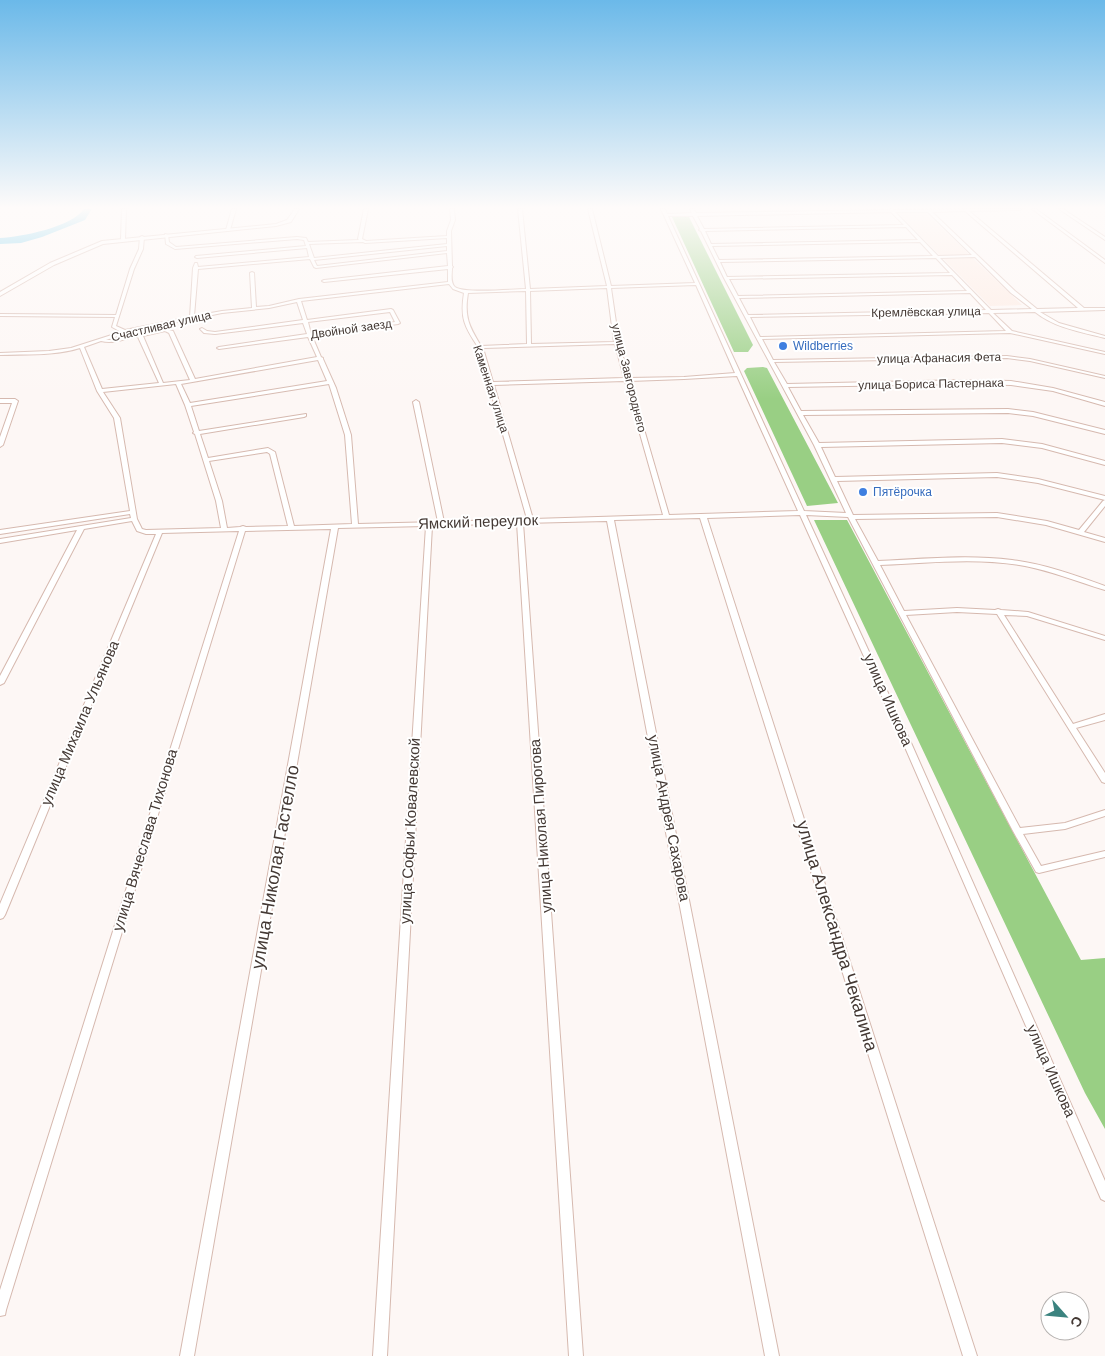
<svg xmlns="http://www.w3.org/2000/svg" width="1105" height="1356" font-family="Helvetica,sans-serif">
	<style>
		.commercial { fill: #fdeae1 }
		.forest { fill: #99cf84 }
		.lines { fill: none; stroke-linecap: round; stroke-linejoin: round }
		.river { fill: #4fc1ea; fill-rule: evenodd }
		.street-casing { stroke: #d6b9af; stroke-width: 2 }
		.secondary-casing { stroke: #d6b9af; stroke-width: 2 }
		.street { fill: #fff; fill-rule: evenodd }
		.secondary { fill: #fff; fill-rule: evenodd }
		.shop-dot { fill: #3f7fe0; stroke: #fff; stroke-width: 2 }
		.labels { text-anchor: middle; stroke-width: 4; stroke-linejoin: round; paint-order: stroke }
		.far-street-label { font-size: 12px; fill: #443934; stroke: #fff }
		.far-shop-label { font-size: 12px; fill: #366cbe; stroke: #fff; text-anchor: start }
		.street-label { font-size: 15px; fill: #443934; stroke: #fff }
		.near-street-label { font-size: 18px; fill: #443934; stroke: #fff }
	</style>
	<rect width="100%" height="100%" fill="#fdf7f5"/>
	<path class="commercial" d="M 900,212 L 926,213 L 1022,305 L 990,306 L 898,213 Z"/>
	<path class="forest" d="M 672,217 L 689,217 L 753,345 L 748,352 L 734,352 Z
		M 763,367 L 767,368 L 838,503 L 807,506 L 744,371 L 747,368 Z
		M 814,520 L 847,520 L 1081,960 L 1105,958 L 1105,1129 L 1085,1093 Z"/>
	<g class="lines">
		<path class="river" d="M 84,209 L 92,209 L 85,220 L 42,237 L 21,243 L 0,244 L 0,238 C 21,237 72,227 84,209 Z"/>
		<g class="street-casing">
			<path id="street" d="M 122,209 L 126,209 L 125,239 L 123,240 L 121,239 Z
				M 232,209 L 236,209 L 230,230 L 228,231 L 226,230 Z
				M 364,209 L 368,209 L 362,239 L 366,241 L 447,236 L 447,231 L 451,220 L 450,209 L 454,209 L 455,220 L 451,231 L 452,266 L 453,267 L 452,268 C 452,274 450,283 455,287 C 465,294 512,289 526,289 L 518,209 L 522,209 L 530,289 L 607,286 L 588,209 L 592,209 L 611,286 L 695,283 L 661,209 L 665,209 L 667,214 L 692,213 L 690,209 L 694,209 L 696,213 L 889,210 L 891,209 L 893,210 L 1022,209 L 1020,210 L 969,211 L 1084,308 L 1105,308 L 1105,310 L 1040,312 L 1059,323 L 1105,336 L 1105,338 C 1081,332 1055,328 1035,312 L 993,313 L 1012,331 L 1105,352 L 1105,354 L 1010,333 L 762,339 L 773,360 L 1007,356 L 1030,359 L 1105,376 L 1105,378 L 1030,361 L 1007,358 L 774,362 L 787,384 L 967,380 L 1011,381 L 1053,388 L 1105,402 L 1105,406 L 1053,391 L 1011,385 L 967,384 L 788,387 L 801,411 L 1008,409 L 1033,412 L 1105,430 L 1105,434 L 1033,416 L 1008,413 L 803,415 L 819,443 L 1002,439 L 1042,444 L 1105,461 L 1105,465 L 1042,448 L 1002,443 L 821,447 L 835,477 L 997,473 L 1038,479 L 1105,496 L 1105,500 L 1038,483 L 997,477 L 837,481 L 853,515 L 997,513 L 1047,521 L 1079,530 L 1103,501 L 1105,500 L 1105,506 L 1084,532 L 1105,538 L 1105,542 L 1046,525 L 997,517 L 855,519 L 878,561 C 922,559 968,554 1012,560 C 1044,564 1075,575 1105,586 L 1105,590 C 1078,582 1052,571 1025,566 C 977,557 928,563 880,565 L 904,611 L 957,608 L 995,610 L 998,609 L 1001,610 L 1028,612 L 1105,636 L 1105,640 L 1027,616 L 1004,615 L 1073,724 L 1105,714 L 1105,720 L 1076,728 L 1105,773 L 1105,783 L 1102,782 L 997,614 L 957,612 L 906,615 L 1020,828 L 1065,823 L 1105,810 L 1105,816 L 1065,829 L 1023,834 L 1041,866 L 1105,851 L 1105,857 L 1039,873 L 1036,872 L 1013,831 L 848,517 L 806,515 L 912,745 L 1105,1181 L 1105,1201 L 1101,1199 L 904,745 L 800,515 L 707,518 L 977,1356 L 963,1356 L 700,518 L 614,520 L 779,1356 L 765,1356 L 607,521 L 523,523 L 583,1356 L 569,1356 L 517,523 L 432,526 L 387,1356 L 373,1356 L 426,526 L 338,528 L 194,1356 L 180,1356 L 331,529 L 245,531 L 6,1310 L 5,1315 L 0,1316 L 0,1290 L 239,531 L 162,533 L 5,915 L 3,918 L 0,919 L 0,904 L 156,534 L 146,534 L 137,531 L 132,521 L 84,529 L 4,683 L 0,685 L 0,676 L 77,530 L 0,543 L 0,539 L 131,518 L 130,514 L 0,534 L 0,530 L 130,511 L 114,418 L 97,391 L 80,348 C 55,356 26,354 0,355 L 0,353 L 49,351 L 71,348 L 121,332 L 112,327 L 115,317 L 0,316 L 0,314 L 116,315 L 130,269 L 139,249 L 140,237 L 142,236 L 144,237 L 143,249 L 134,269 L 116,326 L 125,330 L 190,317 L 193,268 L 195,263 L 197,263 L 198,267 L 309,257 L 307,248 L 197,258 L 195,257 L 196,256 L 306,246 L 304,240 L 297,239 L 175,249 L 166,244 L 165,234 L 168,235 L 169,242 L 176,247 L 297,237 L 306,238 L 308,242 L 359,240 L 358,239 ZM 965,211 L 1078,308 L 1037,309 L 1015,291 L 932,212 ZM 891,212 L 904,225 L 704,229 L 697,216 ZM 895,212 L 928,212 L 972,255 L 938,256 ZM 668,216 L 693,216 L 700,229 L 699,230 L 701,231 L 724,278 L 814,445 L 846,513 L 804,511 ZM 906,227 L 918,240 L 711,244 L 705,231 ZM 447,238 L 447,244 L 314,258 L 309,244 L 363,242 L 365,243 ZM 920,242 L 933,256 L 719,260 L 712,246 ZM 447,246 L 447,251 L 317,266 L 314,260 ZM 447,253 L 448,266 L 324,280 L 322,281 L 324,282 L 448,269 L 448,282 L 299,299 L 269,306 L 256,307 L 254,273 L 252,272 L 250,273 L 252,308 L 222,311 L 194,316 L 198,269 L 310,259 L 314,267 L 316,268 ZM 975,257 L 1011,293 L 1032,309 L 991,310 L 940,258 ZM 936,258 L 950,273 L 727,277 L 720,262 ZM 952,275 L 967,291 L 738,296 L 729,279 ZM 449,284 L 453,289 L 464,293 C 460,318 464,326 478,347 L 527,519 L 520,518 L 517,519 L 444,522 L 419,402 L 416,400 L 413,402 L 438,522 L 358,524 L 351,435 L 336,388 L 323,359 L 323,358 L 321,357 L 312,336 L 398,324 L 400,323 L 393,310 L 391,309 L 307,320 L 301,301 ZM 696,285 L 735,373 L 684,377 L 629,378 L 619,343 L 611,288 ZM 607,288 L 614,342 L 531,344 L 530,291 ZM 526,291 L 527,344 L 481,346 C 469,326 464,317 468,293 ZM 970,293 L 986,310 L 748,315 L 739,298 ZM 297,302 L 303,320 L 215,332 L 207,331 L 202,328 L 200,329 L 204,333 L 215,334 L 303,323 L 307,334 L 219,347 L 217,348 L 219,349 L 308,337 L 317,357 L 195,379 L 173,331 L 165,329 L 134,335 L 129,332 L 222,313 L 269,308 ZM 390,312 L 395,322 L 311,334 L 308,322 ZM 989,313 L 1006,331 L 760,337 L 750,317 ZM 165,331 L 169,333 L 190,380 L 163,383 L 143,336 ZM 124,334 L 129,336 L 115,340 L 106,340 ZM 133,337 L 138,337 L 159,383 L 102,389 L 84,347 L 101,341 C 112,344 122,340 133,337 ZM 615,344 L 624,378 L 493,382 L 483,348 ZM 318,360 L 327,381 L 190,403 L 181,384 ZM 737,376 L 798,511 L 669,515 L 630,381 L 684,379 ZM 625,381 L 663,515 L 533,519 L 494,385 ZM 176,384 L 185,405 L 194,432 L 193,433 L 195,434 L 216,501 L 221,528 L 146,530 L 142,529 L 137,519 L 120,418 L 103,392 ZM 329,384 L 345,435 L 352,524 L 294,526 L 275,452 L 268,448 L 208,458 L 200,434 L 304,417 L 306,416 L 306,414 L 199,431 L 191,406 ZM 267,452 L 270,454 L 288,526 L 246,527 L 243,526 L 240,527 L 227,528 L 222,501 L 209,461 Z
				M 1032,209 L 1036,209 L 1105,260 L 1105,263 Z
				M 1059,209 L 1063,209 L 1105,237 L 1105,240 Z
				M 0,399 L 15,399 L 18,401 L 3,445 L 0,447 L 0,437 L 12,403 L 0,403 Z"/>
		</g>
		<g class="secondary-casing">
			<path id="secondary" d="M 295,209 L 299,209 L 291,222 L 276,226 L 103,244 L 54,265 L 0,296 L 0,292 L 50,263 L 102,241 L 276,224 L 287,220 Z"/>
		</g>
		<use href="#street" class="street"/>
		<use href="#secondary" class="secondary"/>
	</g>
	<linearGradient id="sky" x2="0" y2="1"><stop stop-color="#6bb9e9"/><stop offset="0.52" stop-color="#fefbfa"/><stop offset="1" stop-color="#fefbfa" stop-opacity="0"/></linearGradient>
	<rect width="1105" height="399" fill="url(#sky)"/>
	<g class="shop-dot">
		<circle cx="783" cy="346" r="5"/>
		<circle cx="863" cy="492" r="5"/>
	</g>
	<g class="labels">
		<g class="far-street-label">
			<text transform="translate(926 312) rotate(-1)" y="4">Кремлёвская улица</text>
			<text transform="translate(161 326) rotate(-13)" y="4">Счастливая улица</text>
			<text transform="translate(351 329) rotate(-8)" y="4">Двойной заезд</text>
			<text transform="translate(939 358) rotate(-1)" y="4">улица Афанасия Фета</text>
			<text transform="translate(629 378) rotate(76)" y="4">улица Завгороднего</text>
			<text transform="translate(931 384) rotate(-1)" y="4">улица Бориса Пастернака</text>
			<text transform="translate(491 389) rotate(72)" y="4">Каменная улица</text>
		</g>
		<g class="far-shop-label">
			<text x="793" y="350">Wildberries</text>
			<text x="873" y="496">Пятёрочка</text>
		</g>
		<g class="street-label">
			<text transform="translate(478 522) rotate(-2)" y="5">Ямский переулок</text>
			<text transform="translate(888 700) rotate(66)" y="5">улица Ишкова</text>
			<text transform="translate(80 723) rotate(-67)" y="5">улица Михаила Ульянова</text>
			<text transform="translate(669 818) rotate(79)" y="5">улица Андрея Сахарова</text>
			<text transform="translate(541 826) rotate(-94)" y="5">улица Николая Пирогова</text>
			<text transform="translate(410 831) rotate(-87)" y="5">улица Софьи Ковалевской</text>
			<text transform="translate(145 840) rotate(-73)" y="5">улица Вячеслава Тихонова</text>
			<text transform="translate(1051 1071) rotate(66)" y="5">улица Ишкова</text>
		</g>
		<g class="near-street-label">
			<text transform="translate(275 867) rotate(-80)" y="6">улица Николая Гастелло</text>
			<text transform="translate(837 936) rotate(73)" y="6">улица Александра Чекалина</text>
		</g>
	</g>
	<g transform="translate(1065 1316) rotate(117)"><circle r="24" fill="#ffffff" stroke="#b4b0ae"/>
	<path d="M0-4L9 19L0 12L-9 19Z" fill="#3b837f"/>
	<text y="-8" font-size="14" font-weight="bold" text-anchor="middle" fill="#443934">С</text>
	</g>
</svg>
